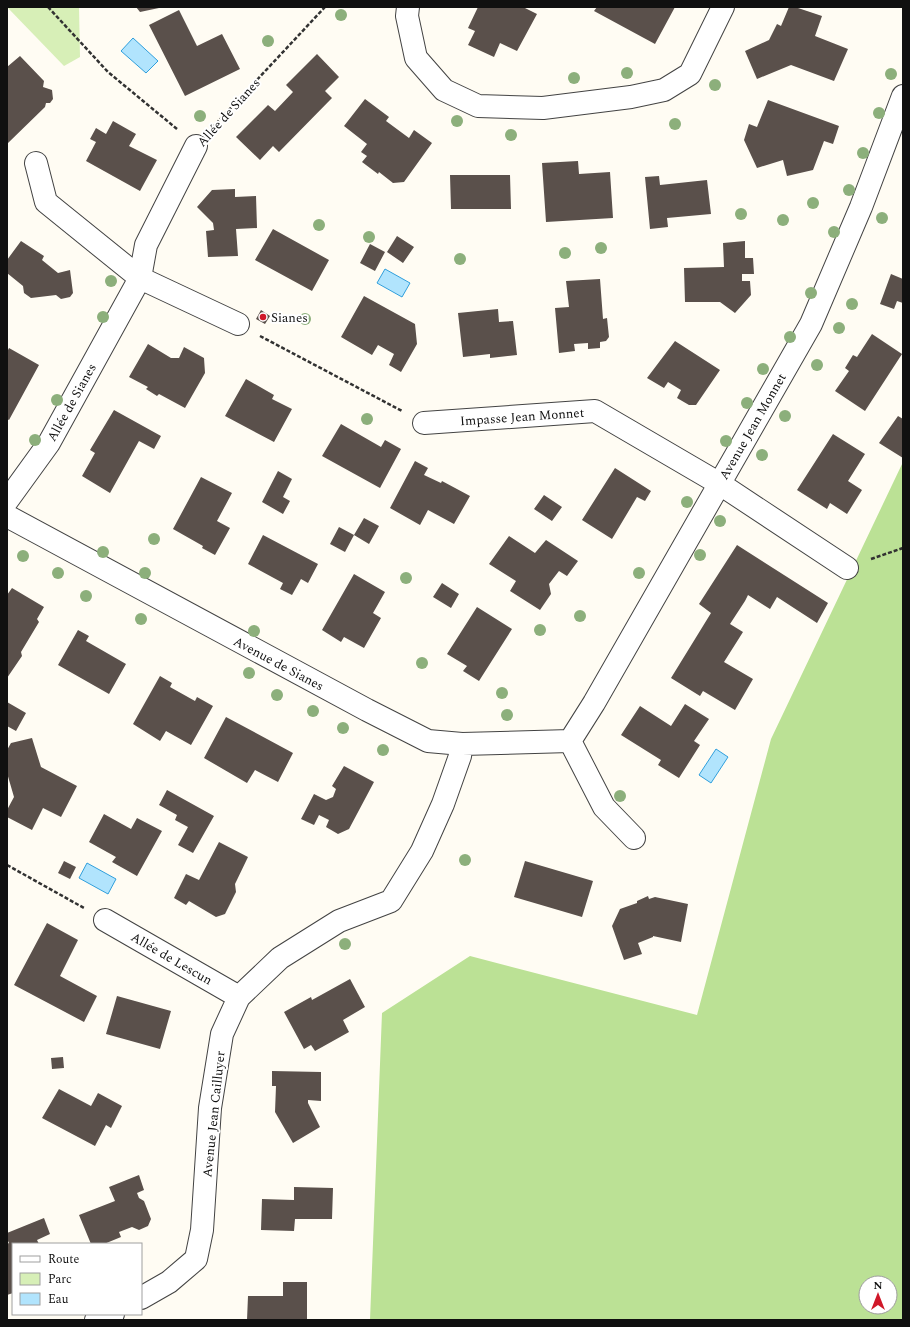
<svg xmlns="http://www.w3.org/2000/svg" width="910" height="1327" font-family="Spectral,serif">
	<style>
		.green { fill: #d7efb7 }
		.forest { fill: #bbe195; fill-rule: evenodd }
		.water { fill: #b1e4fd; stroke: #309fdc }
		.building { fill: #5a504b }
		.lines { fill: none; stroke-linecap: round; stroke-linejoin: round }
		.street-casing { stroke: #434343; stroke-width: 24 }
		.path { stroke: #323232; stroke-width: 2.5; stroke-dasharray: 4 2; stroke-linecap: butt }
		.street { stroke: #fff; stroke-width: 22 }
		.tree { fill: #8caf7b }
		.poi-dot { fill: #d01829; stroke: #fff; stroke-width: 1.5 }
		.labels { text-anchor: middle; stroke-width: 4; stroke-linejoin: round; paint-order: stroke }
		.street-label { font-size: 13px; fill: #101010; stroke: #fff }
		.poi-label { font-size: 13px; fill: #101010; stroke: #fff; text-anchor: start }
	</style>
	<rect width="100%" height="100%" fill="#fffcf3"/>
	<path class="green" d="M 7,7 L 79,7 L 80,57 L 64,66 Z"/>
	<path class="forest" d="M 903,462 L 903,1320 L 370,1320 L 382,1013 L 470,956 L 697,1015 L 771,739 ZM 866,1283 L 890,1283 L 890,1307 L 866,1307 Z"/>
	<path class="water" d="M 133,38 L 158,61 L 146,73 L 121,51 Z
		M 385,269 L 410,283 L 402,297 L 377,283 Z
		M 716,749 L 728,757 L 711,783 L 699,775 Z
		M 87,863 L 116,879 L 108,894 L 79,878 Z"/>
	<path class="building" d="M 136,7 L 159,7 L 159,8 L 140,12 Z
		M 478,7 L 523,7 L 537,14 L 517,51 L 500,43 L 494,57 L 468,45 L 475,31 L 468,28 Z
		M 597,7 L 675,7 L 655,44 L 594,11 Z
		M 789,7 L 795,7 L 822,16 L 815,36 L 848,49 L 834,81 L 791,65 L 757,79 L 745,51 L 769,40 L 777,24 L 781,26 Z
		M 179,10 L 197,46 L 222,34 L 240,69 L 185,96 L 149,25 Z
		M 317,54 L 339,77 L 325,91 L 332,98 L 279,152 L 273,146 L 260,160 L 236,137 L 268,105 L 275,111 L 293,92 L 286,85 Z
		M 20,56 L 44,81 L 43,87 L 52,90 L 53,99 L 50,103 L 46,103 L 45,107 L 7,144 L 7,67 Z
		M 365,99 L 389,117 L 386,121 L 409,138 L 414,130 L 432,143 L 404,182 L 393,183 L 379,172 L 378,174 L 362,162 L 367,156 L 361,152 L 367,144 L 344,126 Z
		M 768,100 L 839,126 L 833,144 L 824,141 L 813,170 L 787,176 L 783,160 L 757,168 L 744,140 L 749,124 L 757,127 Z
		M 113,121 L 136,134 L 129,146 L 157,160 L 140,191 L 86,161 L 96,142 L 90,139 L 96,128 L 106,134 Z
		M 578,161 L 579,174 L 610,172 L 613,218 L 546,222 L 542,163 Z
		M 450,175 L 510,175 L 511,209 L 451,209 Z
		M 659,176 L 660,185 L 707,180 L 711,214 L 667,218 L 668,227 L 650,229 L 645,177 Z
		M 235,189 L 235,197 L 256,196 L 257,228 L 236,229 L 238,256 L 208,257 L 206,231 L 214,230 L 213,223 L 197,207 L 212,190 Z
		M 273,229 L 329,260 L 312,291 L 255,260 Z
		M 397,236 L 414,247 L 403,263 L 387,252 Z
		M 21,241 L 44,256 L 42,260 L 58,273 L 70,270 L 73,293 L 70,297 L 61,299 L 56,295 L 31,298 L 24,293 L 23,286 L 7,273 L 7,260 Z
		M 745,241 L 745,258 L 753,258 L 754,274 L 742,274 L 742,281 L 750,281 L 751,295 L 735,313 L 720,302 L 685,302 L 684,268 L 724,267 L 723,243 Z
		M 370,244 L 385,252 L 375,271 L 360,263 Z
		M 891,274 L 903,279 L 903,303 L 897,301 L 894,309 L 880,304 Z
		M 600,279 L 603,319 L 607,318 L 609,337 L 606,341 L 600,342 L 600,348 L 588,349 L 588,343 L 574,344 L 575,351 L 559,353 L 555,308 L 569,307 L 566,281 Z
		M 364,296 L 415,324 L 417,344 L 401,372 L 389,365 L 394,354 L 378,345 L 372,355 L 341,337 Z
		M 498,309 L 499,322 L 513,321 L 517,355 L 490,358 L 490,354 L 463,357 L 458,313 Z
		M 261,310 L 270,316 L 265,324 L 256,319 Z
		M 872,334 L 902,354 L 865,411 L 835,391 L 849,371 L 845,368 L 853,355 L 857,357 Z
		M 675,341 L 720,370 L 696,405 L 689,405 L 677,398 L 681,390 L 668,382 L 664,388 L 647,378 Z
		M 148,344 L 171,358 L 179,358 L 184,347 L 204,358 L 205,373 L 185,408 L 159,394 L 157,396 L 146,389 L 148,387 L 129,377 Z
		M 9,348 L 39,365 L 9,420 L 7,419 L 7,352 Z
		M 246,379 L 274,395 L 272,399 L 292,409 L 274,442 L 225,416 Z
		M 114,410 L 161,436 L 154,449 L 139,441 L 110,493 L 82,476 L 95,453 L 90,450 Z
		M 898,416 L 903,419 L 903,458 L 879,443 Z
		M 341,424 L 381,447 L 385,440 L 401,449 L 380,488 L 322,456 Z
		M 833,434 L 865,454 L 848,481 L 862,490 L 847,514 L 830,503 L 827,509 L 797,490 Z
		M 415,461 L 428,468 L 424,475 L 441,483 L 442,481 L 470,496 L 454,524 L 428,510 L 420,525 L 390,508 Z
		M 615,468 L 651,491 L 645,501 L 637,497 L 612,539 L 582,520 Z
		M 278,471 L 292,479 L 283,497 L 290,501 L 283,514 L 262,502 Z
		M 201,477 L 232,493 L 217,521 L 230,528 L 215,555 L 202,548 L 203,546 L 173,529 Z
		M 544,495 L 562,507 L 552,521 L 534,509 Z
		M 364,518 L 379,526 L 369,544 L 354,535 Z
		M 339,527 L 354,535 L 345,552 L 330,544 Z
		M 263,535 L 318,564 L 308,583 L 301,579 L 292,595 L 280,589 L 283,583 L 248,564 Z
		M 509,536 L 535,553 L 546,540 L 578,561 L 567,576 L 559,571 L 549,584 L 551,594 L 540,610 L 510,591 L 516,581 L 489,564 Z
		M 737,545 L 828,603 L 817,623 L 777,597 L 770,609 L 748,595 L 745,601 L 730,624 L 743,632 L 724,662 L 753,679 L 735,710 L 703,691 L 700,696 L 671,678 L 711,613 L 699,604 Z
		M 354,574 L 385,592 L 373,613 L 381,618 L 364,648 L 344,637 L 341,642 L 322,630 Z
		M 442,583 L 459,594 L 451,608 L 433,597 Z
		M 12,588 L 44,607 L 37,619 L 39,622 L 21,652 L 22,656 L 7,678 L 7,595 Z
		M 477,607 L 512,629 L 479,681 L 463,671 L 467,666 L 447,654 Z
		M 78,630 L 89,636 L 86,641 L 126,664 L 109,694 L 58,665 Z
		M 160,676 L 172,683 L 170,687 L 195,701 L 197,697 L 213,706 L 191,745 L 166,731 L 160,741 L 133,724 Z
		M 7,702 L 26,713 L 16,731 L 7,726 Z
		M 685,704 L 709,719 L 694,741 L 700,745 L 679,778 L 658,765 L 661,760 L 621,735 L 640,706 L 671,726 Z
		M 226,717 L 293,753 L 278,782 L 255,770 L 247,783 L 204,758 Z
		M 32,738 L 41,767 L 77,786 L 61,817 L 43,808 L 32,830 L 7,817 L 7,810 L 14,797 L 7,773 L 7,750 L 11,743 Z
		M 344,766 L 374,782 L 349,829 L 338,834 L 326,827 L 329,820 L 319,815 L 314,825 L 301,819 L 314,794 L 326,800 L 333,797 L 336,789 L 332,786 Z
		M 167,790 L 214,816 L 193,853 L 178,845 L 188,827 L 175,820 L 177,815 L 159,805 Z
		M 104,814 L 131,829 L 137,818 L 162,831 L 137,876 L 112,862 L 116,857 L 89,842 Z
		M 219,842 L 248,857 L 235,884 L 236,892 L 225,914 L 216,917 L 189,901 L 186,905 L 174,898 L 186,874 L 199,880 Z
		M 64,861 L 76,867 L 70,879 L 58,873 Z
		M 525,861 L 593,881 L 582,917 L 514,897 Z
		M 648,896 L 649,899 L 655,897 L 688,904 L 681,942 L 653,936 L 653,937 L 638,943 L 642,954 L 624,960 L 612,926 L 620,909 L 637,903 L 637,901 Z
		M 47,923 L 78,940 L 60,976 L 97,996 L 84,1022 L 14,985 Z
		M 350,979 L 365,1007 L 343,1020 L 349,1032 L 315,1051 L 311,1045 L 304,1049 L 284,1012 L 311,997 L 312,1000 Z
		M 117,996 L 171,1011 L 160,1049 L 106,1034 Z
		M 63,1057 L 64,1068 L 52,1069 L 51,1058 Z
		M 272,1071 L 321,1072 L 321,1101 L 308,1100 L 308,1103 L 320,1127 L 293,1143 L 275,1112 L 276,1086 L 272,1086 Z
		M 59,1089 L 91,1106 L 98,1093 L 122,1106 L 111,1128 L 106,1125 L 95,1146 L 42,1118 Z
		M 139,1175 L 144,1190 L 137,1193 L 139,1198 L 144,1201 L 151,1219 L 148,1226 L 139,1230 L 132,1227 L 119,1232 L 121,1237 L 104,1244 L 91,1244 L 79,1215 L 115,1201 L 109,1187 Z
		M 294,1187 L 333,1188 L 332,1219 L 295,1219 L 294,1231 L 261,1230 L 262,1199 L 294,1200 Z
		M 44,1218 L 50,1234 L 37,1240 L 39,1244 L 13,1244 L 13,1293 L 7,1295 L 7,1244 L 9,1243 L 7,1239 L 7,1233 Z
		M 283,1282 L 307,1282 L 307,1320 L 247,1320 L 248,1296 L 283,1296 Z"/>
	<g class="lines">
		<g class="street-casing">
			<path id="street" d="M 408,7 L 407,16 L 416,58 L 444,90 L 478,106 L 543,108 L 631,97 L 664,90 L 690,74 L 723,7
				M 36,163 L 46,202 L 140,278 L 238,324
				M 424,423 L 595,411 L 720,484 L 847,568
				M 7,501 L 49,443 L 140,278 L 146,245 L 196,146
				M 7,516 L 367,710 L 428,741 L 462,744 L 570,741
				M 570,741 L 594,703 L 811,324 L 861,207 L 903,96
				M 570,741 L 604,807 L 634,838
				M 105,920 L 239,997
				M 141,1298 L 169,1282 L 196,1259 L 202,1230 L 210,1108 L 222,1034 L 239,997 L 280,958 L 339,921 L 391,901 L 422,851 L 443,804 L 460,756 L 462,744
				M 96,1320 L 113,1314"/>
		</g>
		<path class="path" d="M 48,7 L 108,72 L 177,129
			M 212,128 L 325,7
			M 260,336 L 402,411
			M 871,559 L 903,548
			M 7,865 L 84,908"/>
		<use href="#street" class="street"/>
	</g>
	<g class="tree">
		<circle cx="341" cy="15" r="6"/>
		<circle cx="268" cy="41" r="6"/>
		<circle cx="627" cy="73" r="6"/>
		<circle cx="891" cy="74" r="6"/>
		<circle cx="574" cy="78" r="6"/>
		<circle cx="715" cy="85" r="6"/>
		<circle cx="879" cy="113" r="6"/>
		<circle cx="200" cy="116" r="6"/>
		<circle cx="457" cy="121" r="6"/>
		<circle cx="675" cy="124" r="6"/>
		<circle cx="511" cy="135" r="6"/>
		<circle cx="863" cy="153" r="6"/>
		<circle cx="849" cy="190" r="6"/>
		<circle cx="813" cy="203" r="6"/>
		<circle cx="741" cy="214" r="6"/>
		<circle cx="882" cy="218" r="6"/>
		<circle cx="783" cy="220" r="6"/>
		<circle cx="319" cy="225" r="6"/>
		<circle cx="834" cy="232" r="6"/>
		<circle cx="369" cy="237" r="6"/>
		<circle cx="601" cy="248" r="6"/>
		<circle cx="565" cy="253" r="6"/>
		<circle cx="460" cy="259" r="6"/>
		<circle cx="111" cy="281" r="6"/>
		<circle cx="811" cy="293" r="6"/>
		<circle cx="852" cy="304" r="6"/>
		<circle cx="103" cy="317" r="6"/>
		<circle cx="305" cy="319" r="6"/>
		<circle cx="839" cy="328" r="6"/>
		<circle cx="790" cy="337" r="6"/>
		<circle cx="817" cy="365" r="6"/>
		<circle cx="763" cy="369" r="6"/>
		<circle cx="57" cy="400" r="6"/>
		<circle cx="747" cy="403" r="6"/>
		<circle cx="785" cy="416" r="6"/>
		<circle cx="367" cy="419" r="6"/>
		<circle cx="35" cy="440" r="6"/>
		<circle cx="726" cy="441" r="6"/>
		<circle cx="762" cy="455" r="6"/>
		<circle cx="687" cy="502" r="6"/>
		<circle cx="720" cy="521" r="6"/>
		<circle cx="154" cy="539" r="6"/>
		<circle cx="103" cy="552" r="6"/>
		<circle cx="700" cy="555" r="6"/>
		<circle cx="23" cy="556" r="6"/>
		<circle cx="58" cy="573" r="6"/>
		<circle cx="145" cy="573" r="6"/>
		<circle cx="639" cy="573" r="6"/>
		<circle cx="406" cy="578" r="6"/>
		<circle cx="86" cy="596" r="6"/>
		<circle cx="580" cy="616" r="6"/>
		<circle cx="141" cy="619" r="6"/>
		<circle cx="540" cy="630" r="6"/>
		<circle cx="254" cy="631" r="6"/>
		<circle cx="422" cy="663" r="6"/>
		<circle cx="249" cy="673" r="6"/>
		<circle cx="502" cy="693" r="6"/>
		<circle cx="277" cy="695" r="6"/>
		<circle cx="313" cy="711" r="6"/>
		<circle cx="507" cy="715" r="6"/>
		<circle cx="343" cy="728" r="6"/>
		<circle cx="383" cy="750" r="6"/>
		<circle cx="620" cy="796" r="6"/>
		<circle cx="465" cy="860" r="6"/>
		<circle cx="345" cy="944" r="6"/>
	</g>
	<circle class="poi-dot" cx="263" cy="317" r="4"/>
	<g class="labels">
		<g class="street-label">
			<text transform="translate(228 112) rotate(-48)" y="5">Allée de Sianes</text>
			<text transform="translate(71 402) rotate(-61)" y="5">Allée de Sianes</text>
			<text transform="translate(522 416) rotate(-4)" y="5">Impasse Jean Monnet</text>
			<text transform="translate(752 426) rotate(-60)" y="5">Avenue Jean Monnet</text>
			<text transform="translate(279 663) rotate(28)" y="5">Avenue de Sianes</text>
			<text transform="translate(172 958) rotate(30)" y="5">Allée de Lescun</text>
			<text transform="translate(213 1114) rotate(-84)" y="5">Avenue Jean Cailluyer</text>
		</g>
		<g class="poi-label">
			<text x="271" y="322">Sianes</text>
		</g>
	</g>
	<rect width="910" height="1327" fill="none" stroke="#101010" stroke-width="16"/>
	<rect x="12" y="1243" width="130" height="72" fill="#ffffff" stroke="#9f9f9f"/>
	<rect x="20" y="1256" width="20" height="6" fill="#ffffff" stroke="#9f9f9f"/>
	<text x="48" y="1263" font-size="12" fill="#101010">Route</text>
	<rect x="20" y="1273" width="20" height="12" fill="#d7efb7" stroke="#9f9f9f"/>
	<text x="48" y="1283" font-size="12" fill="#101010">Parc</text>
	<rect x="20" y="1293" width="20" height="12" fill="#b1e4fd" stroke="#9f9f9f"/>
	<text x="48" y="1303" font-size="12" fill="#101010">Eau</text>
	<g transform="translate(878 1295)"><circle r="19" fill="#ffffff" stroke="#9f9f9f"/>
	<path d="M0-3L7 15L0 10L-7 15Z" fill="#d01829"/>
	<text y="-6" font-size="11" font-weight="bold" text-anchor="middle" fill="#101010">N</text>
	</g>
</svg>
